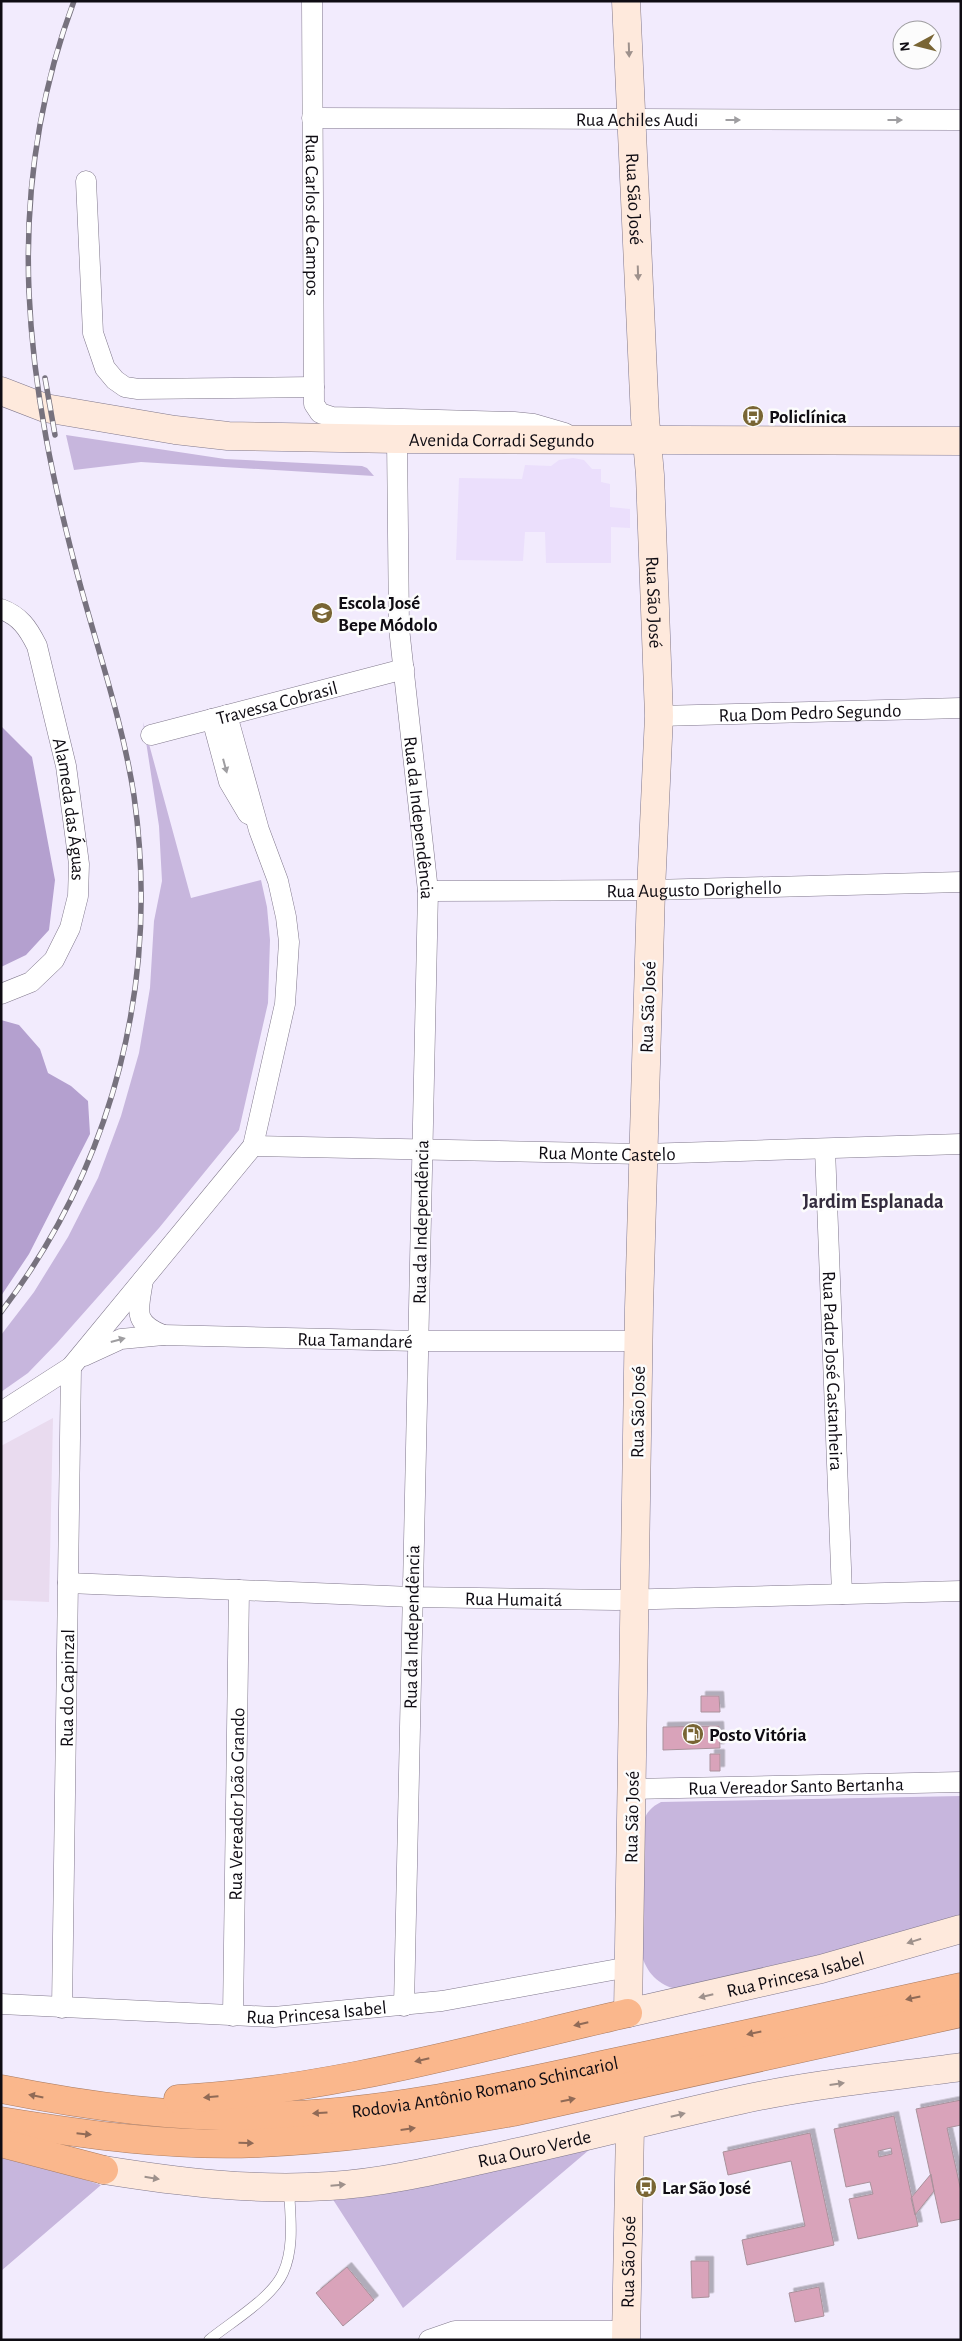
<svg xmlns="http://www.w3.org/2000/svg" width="962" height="2341" font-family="'Alegreya Sans',sans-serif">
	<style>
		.commercial { fill: #e9dbef }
		.built { fill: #ebdffc }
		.green { fill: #c7b6dd }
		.forest { fill: #b4a0cf }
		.building { fill: #d9a3ba; stroke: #a9919b; fill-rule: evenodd; filter: url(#shadow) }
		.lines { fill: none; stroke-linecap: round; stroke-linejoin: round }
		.lane-casing { stroke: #80788c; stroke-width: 11 }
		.street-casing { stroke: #80788c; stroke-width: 21 }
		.secondary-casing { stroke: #80788c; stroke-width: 29 }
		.highway-casing { stroke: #a87b62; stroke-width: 29 }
		.lane { stroke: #fff; stroke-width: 10 }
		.street { stroke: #fff; stroke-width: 20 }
		.secondary { stroke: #fee9dc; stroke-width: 28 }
		.highway { stroke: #fab78c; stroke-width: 28 }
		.rail-casing { stroke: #77727e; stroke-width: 5.5 }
		.rail { stroke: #fcfcfc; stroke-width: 4; stroke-dasharray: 11; stroke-linecap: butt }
		.oneway { fill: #9e918c }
		.oneway2 { fill: #9f9ea1 }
		.oneway3 { fill: #906a56 }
		.labels { text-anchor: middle; stroke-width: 5; stroke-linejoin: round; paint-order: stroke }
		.street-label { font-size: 19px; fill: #0f0c13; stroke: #fcfcfc }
		.poi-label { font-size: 19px; font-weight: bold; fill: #0f0c13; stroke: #fcfcfc; text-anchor: start }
		.neighbourhood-label { font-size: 20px; font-weight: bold; fill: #332b3d; stroke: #fcfcfc }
	</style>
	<defs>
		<filter id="shadow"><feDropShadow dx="4.5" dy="-4.5" stdDeviation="0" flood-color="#0004"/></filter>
	</defs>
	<rect width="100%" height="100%" fill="#f2ebfd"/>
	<path class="commercial" d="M 53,1418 L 49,1602 L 1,1600 L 1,1446 Z"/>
	<path class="built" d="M 573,458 L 584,460 L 592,469 L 601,469 L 601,482 L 610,484 L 610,507 L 630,509 L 630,528 L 611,527 L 611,563 L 546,563 L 545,532 L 525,532 L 523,561 L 456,560 L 459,478 L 522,479 L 525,465 L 551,466 L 559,460 Z"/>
	<path class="green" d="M 66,435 L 225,459 L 362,466 L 367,468 L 374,476 L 141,462 L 74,470 Z
		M 143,722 L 191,898 L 261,880 L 267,907 L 270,940 L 268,1003 L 239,1130 L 159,1228 L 57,1343 L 28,1373 L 1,1392 L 1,1335 L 34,1292 L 68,1237 L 98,1178 L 121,1116 L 139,1053 L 150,988 L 154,921 L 162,881 L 159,826 Z
		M 961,1796 L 961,1919 L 846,1952 L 679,1990 C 658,1985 646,1973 641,1952 L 643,1822 C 647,1812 651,1807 661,1802 Z
		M 589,2150 L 403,2308 L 332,2198 L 416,2187 Z
		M 1,2152 L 101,2185 L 1,2271 Z"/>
	<path class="forest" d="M 1,726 L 32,757 L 55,880 L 49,930 L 26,955 L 1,967 Z
		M 1,1020 L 19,1025 L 40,1049 L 48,1073 L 71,1086 L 88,1101 L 90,1134 L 29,1254 L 1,1296 Z"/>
	<path class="building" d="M 701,1696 L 719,1696 L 720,1712 L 701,1712 Z
		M 719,1726 L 720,1748 L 663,1750 L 663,1727 Z
		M 710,1754 L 720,1754 L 720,1771 L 710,1771 Z
		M 961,2100 L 961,2125 L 947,2128 L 961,2191 L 961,2219 L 941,2223 L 916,2109 Z
		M 894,2116 L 918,2226 L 858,2239 L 849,2199 L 873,2194 L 870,2182 L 846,2187 L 834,2129 ZM 891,2148 L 892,2154 L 879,2157 L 878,2151 Z
		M 810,2133 L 834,2245 L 747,2265 L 742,2240 L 805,2226 L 791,2161 L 728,2175 L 723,2152 Z
		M 931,2174 L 934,2191 L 915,2215 L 911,2198 Z
		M 691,2261 L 709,2261 L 709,2297 L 692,2298 Z
		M 347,2267 L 374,2300 L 343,2326 L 316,2293 Z
		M 819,2287 L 824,2316 L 795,2322 L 789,2293 Z"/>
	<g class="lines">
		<g class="lane-casing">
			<path id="lane" d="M 209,2340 C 231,2322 272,2298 283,2273 C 295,2247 290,2215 289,2188"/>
		</g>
		<g class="street-casing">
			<g id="street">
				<path id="s1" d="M 312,1 L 314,404 L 320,413 L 332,417 L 514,422 L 534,424 L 565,433"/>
				<path id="s2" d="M 312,118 L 961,120"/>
				<path d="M 86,181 L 93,333 L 105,368 L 115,380 L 125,387 L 138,389 L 314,387"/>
				<path id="s3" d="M 397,439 L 399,628 L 428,891 L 404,2006"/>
				<path id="s4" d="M 1,609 C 20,616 28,628 37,646 L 66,766 L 79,864 L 78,896 L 70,928 L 54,960 L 31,982 L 1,994"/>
				<path id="s5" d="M 659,716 L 961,708"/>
				<path d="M 212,719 L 229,782 L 248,814"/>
				<path id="s6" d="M 151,735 L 404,669"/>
				<path id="s7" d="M 428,891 L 651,890 L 961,882"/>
				<path id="s8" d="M 253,1146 L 643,1154 L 961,1144"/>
				<path id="s9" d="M 825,1149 L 842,1594"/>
				<path d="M 143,1280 C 139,1309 131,1322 163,1335"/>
				<path id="s10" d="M 84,1356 L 121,1339 L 163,1335 L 417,1341 L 638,1341"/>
				<path d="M 1,1412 L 71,1367 L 253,1146 L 285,1004 L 289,942 L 286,917 L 278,881 L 259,830 L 227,715"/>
				<path id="s11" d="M 68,1583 L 412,1597 L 616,1600 L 961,1591"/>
				<path id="s12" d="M 631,1789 L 961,1782"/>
				<path id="s13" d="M 1,2004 L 274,2017 L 442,2001 L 629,1967"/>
				<path id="s14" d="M 62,2008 L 71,1367"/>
				<path id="s15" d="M 233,2016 L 239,1590"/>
				<path d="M 429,2340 L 455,2331 L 626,2331"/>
			</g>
		</g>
		<g class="secondary-casing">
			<g id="secondary">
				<path id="s16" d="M 626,1 L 645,418 L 650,475 L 659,716 L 651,890 L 639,1308 L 628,2013 L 821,1969 L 961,1929"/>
				<path id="s17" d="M 1,391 L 45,408 L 175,430 L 228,436 L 397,439 L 961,441"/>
				<path id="s18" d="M 104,2170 C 179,2182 254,2191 330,2186 C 379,2183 428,2172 476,2161 C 565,2143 652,2119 740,2100 C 813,2084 887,2077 961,2067"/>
				<path id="s19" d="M 626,2340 L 630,2126"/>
			</g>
		</g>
		<g class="highway-casing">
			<g id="highway">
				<path id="s20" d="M 1,2089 C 91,2107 177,2118 269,2116 C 381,2114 492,2089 602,2065 C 722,2040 841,2013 961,1987"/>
				<path d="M 178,2099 C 330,2091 480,2047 628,2013"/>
				<path d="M 1,2121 C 87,2135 174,2147 261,2143 C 346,2139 430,2127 513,2112 L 961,2013"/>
				<path d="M 1,2143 L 104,2170"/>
			</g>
		</g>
		<use href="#lane" class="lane"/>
		<use href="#street" class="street"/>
		<use href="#secondary" class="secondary"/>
		<use href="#highway" class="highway"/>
		<g class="rail-casing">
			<path id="rail" d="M 45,378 L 55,435
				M 1,1312 C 114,1164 160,980 134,796 C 123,724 99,654 80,584 C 26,385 0,199 74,1"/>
		</g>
		<use href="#rail" class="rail"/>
	</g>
	<defs><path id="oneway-solid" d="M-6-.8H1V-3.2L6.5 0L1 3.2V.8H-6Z" transform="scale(1.25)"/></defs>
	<g class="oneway">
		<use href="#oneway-solid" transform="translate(629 50) rotate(88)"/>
		<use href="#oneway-solid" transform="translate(638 273) rotate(88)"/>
		<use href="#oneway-solid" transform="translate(914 1941) rotate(163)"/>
		<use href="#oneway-solid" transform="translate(706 1996) rotate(167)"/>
		<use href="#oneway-solid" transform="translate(837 2084) rotate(-8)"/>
		<use href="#oneway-solid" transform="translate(678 2115) rotate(-14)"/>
		<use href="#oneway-solid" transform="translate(152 2178) rotate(9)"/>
		<use href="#oneway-solid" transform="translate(338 2185) rotate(-5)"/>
	</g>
	<g class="oneway2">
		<use href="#oneway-solid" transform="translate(733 120)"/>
		<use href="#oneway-solid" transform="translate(895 120)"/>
		<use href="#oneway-solid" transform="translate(225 766) rotate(75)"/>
		<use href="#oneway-solid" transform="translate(118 1340) rotate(-15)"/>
	</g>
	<g class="oneway3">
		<use href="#oneway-solid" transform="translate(913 1998) rotate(168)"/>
		<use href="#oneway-solid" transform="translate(581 2024) rotate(167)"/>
		<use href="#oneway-solid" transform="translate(754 2033) rotate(168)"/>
		<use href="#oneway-solid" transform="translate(422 2060) rotate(167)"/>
		<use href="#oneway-solid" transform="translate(36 2096) rotate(-169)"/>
		<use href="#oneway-solid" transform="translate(211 2097) rotate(175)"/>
		<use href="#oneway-solid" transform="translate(568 2100) rotate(-12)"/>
		<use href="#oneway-solid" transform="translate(320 2113) rotate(176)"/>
		<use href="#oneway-solid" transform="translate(408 2129) rotate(-8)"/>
		<use href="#oneway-solid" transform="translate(84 2134) rotate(6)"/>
		<use href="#oneway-solid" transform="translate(246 2143) rotate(1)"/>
	</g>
	<defs>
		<g id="bus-disc" transform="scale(1.125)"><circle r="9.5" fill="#796534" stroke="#fcfcfc"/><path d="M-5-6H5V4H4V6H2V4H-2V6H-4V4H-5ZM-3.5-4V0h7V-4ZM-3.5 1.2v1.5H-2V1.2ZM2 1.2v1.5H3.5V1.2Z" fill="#fff"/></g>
		<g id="school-disc" transform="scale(1.125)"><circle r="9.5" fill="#796534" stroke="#fcfcfc"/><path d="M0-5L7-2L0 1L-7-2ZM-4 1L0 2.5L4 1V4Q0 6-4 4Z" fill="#fff"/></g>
		<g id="fuel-disc" transform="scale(1.125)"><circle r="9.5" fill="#796534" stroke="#fcfcfc"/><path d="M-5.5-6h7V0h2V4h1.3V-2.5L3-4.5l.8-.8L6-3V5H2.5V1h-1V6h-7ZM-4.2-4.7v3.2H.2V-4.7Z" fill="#fff"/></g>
	</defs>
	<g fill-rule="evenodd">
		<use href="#bus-disc" x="753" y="416"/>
		<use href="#school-disc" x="322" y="613"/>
		<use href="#fuel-disc" x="693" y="1734"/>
		<use href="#bus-disc" x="646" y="2187"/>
	</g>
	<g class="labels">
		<g class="street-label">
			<text dy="7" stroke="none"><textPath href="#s2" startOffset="325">Rua Achiles Audi</textPath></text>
			<text dy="7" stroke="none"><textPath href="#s16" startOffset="198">Rua São José</textPath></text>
			<text dy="7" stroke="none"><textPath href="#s1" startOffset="214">Rua Carlos de Campos</textPath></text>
			<text dy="7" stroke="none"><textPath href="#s17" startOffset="506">Avenida Corradi Segundo</textPath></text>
			<text dy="7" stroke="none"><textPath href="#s16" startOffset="602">Rua São José</textPath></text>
			<text dy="7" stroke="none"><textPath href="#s6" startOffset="130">Travessa Cobrasil</textPath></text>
			<text dy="7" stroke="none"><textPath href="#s5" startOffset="151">Rua Dom Pedro Segundo</textPath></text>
			<text dy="7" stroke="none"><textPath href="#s4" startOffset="220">Alameda das Águas</textPath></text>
			<text dy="7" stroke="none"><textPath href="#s3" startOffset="380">Rua da Independência</textPath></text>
			<text dy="7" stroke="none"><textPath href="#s7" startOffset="266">Rua Augusto Dorighello</textPath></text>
			<text transform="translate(647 1007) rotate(-88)" y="7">Rua São José</text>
			<text dy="7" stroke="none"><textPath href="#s8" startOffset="354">Rua Monte Castelo</textPath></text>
			<text transform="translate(420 1222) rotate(-89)" y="7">Rua da Independência</text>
			<text dy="7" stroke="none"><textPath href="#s10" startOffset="275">Rua Tamandaré</textPath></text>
			<text dy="7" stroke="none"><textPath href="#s9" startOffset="222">Rua Padre José Castanheira</textPath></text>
			<text transform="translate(637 1412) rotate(-89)" y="7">Rua São José</text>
			<text dy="7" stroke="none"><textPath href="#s11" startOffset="446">Rua Humaitá</textPath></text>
			<text transform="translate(411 1627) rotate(-89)" y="7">Rua da Independência</text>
			<text dy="7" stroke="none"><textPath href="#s14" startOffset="320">Rua do Capinzal</textPath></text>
			<text dy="7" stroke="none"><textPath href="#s12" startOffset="165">Rua Vereador Santo Bertanha</textPath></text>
			<text dy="7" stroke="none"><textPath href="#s15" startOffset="212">Rua Vereador João Grando</textPath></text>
			<text transform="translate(631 1817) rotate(-89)" y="7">Rua São José</text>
			<text dy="7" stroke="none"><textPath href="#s16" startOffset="2185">Rua Princesa Isabel</textPath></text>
			<text dy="7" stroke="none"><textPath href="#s13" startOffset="316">Rua Princesa Isabel</textPath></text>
			<text dy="7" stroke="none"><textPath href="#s20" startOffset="488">Rodovia Antônio Romano Schincariol</textPath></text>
			<text dy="7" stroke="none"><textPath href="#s18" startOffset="435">Rua Ouro Verde</textPath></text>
			<text dy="7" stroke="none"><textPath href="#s19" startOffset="78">Rua São José</textPath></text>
		</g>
		<g class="poi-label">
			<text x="769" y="423">Policlínica</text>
			<text x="338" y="609">Escola José<tspan x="338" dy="22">Bepe Módolo</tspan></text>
			<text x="709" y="1741">Posto Vitória</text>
			<text x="662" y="2194">Lar São José</text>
		</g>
		<g class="neighbourhood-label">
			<text x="873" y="1208">Jardim Esplanada</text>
		</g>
	</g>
	<rect width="962" height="2341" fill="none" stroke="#0f0c13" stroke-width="5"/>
	<g transform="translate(917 45) rotate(263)"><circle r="24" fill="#fcfcfc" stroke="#9d9c9f"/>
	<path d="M0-4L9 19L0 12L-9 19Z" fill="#796534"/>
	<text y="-8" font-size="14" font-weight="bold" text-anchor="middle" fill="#0f0c13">N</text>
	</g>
</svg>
